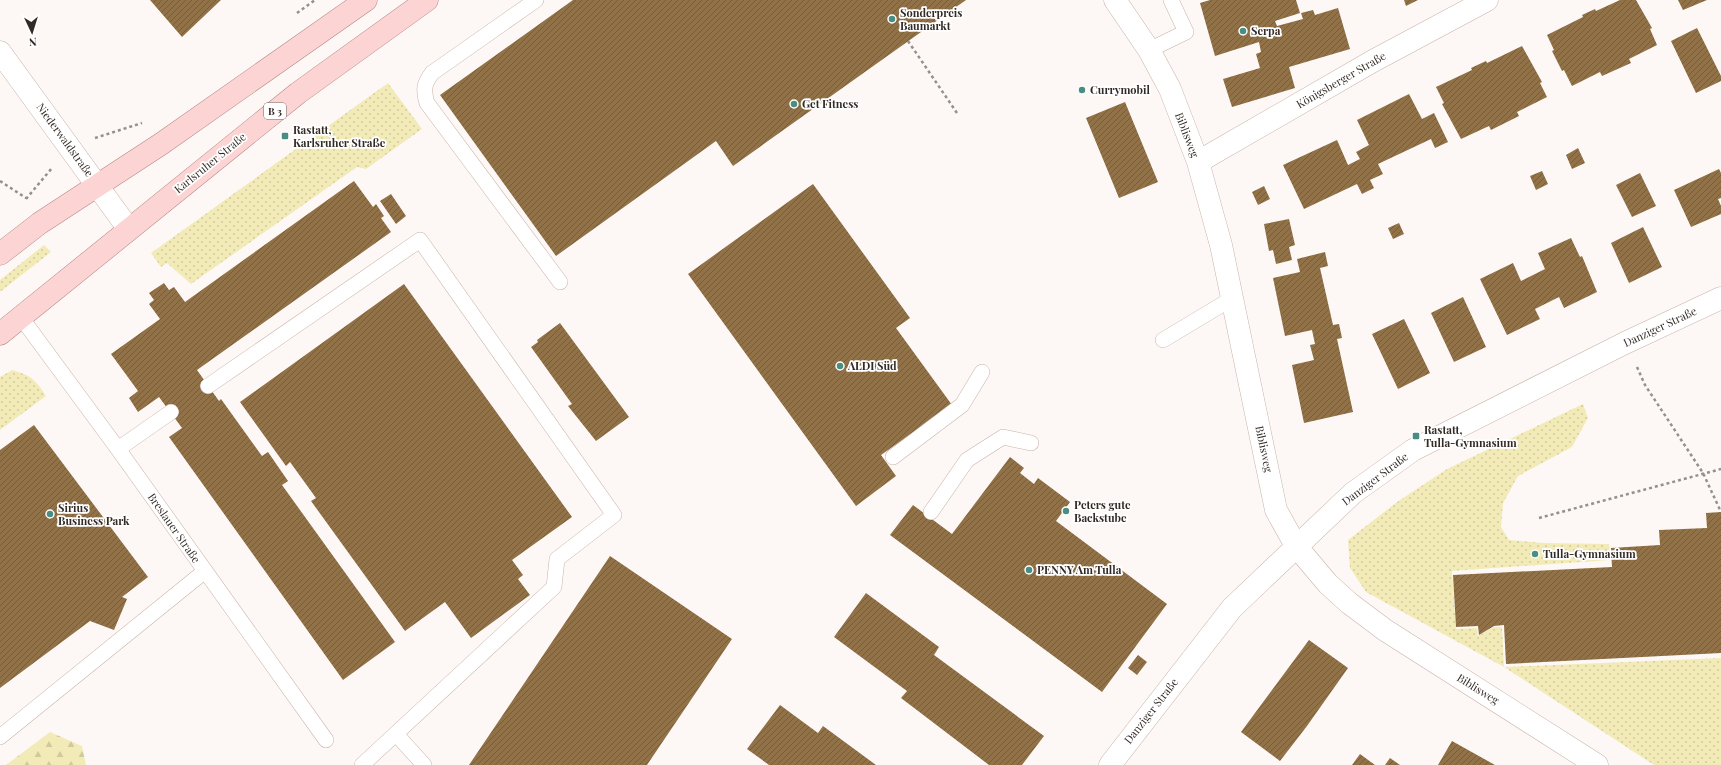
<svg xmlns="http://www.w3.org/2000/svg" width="1721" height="765" font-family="'Playfair Display',serif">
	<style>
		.grass { fill: url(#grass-dots) }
		.forest { fill: url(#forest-firs) }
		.building { fill: url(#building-hatch) }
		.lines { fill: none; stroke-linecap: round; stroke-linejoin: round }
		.lane-casing { stroke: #c9b2a8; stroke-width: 16 }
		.street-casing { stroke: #c9b2a8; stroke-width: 23 }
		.primary-casing { stroke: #b58685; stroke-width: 23 }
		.path { stroke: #968f8c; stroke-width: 2.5; stroke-dasharray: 3 3; stroke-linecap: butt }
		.lane { stroke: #fff; stroke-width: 15 }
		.street { stroke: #fff; stroke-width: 22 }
		.primary { stroke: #fdd4d4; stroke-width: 22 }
		.poi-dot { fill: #4a8e83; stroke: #fff; stroke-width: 1.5 }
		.labels { text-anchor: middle; stroke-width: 3.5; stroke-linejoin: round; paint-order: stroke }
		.shield { fill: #fff; stroke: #706a67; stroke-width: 1 }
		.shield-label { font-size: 10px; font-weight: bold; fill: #332a26 }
		.poi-label { font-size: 11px; font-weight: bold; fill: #332a26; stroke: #fff; text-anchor: start }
		.street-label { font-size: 11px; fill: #332a26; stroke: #fff }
	</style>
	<defs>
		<pattern id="grass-dots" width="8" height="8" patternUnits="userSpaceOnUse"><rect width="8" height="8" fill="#f3ebb7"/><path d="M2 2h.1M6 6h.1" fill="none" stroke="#d1ca9d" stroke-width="1.8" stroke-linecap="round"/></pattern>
		<pattern id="forest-firs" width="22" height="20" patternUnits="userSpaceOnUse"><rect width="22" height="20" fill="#f3ebb7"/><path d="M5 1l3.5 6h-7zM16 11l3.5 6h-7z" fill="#d1ca9d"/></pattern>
		<pattern id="building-hatch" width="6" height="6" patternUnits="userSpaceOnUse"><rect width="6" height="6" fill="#907148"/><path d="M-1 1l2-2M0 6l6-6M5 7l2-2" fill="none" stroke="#765d3c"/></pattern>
	</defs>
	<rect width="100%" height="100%" fill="#fdf8f6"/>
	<path class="grass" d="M 388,83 L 422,129 L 366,169 L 357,167 L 191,284 L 167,263 L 161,267 L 151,253 Z
		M 44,245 L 51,252 L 0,292 L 0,280 Z
		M 12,370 C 31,375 36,380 46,396 L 0,430 L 0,377 Z
		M 1583,404 L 1588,418 L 1572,447 L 1518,476 L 1503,503 L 1501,527 L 1509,540 L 1543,543 L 1609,544 L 1610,560 L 1452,571 L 1456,629 L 1477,628 L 1478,636 L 1493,627 L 1502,627 L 1504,667 L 1721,658 L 1721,765 L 1654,765 L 1504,667 L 1366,592 L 1350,568 L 1348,540 L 1397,502 L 1447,469 Z"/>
	<path class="forest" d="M 50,732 L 82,746 L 86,765 L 6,765 Z"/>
	<path class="building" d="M 150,0 L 221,0 L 182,37 Z
		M 573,0 L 966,0 L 733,166 L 716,141 L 556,256 L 440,95 Z
		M 1210,0 L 1296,0 L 1300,13 L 1275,21 L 1277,26 L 1303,19 L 1301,13 L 1313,10 L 1315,15 L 1338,8 L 1350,49 L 1289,67 L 1295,88 L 1232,107 L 1223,79 L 1260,68 L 1256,54 L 1261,52 L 1259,42 L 1215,56 L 1200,3 Z
		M 1404,0 L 1418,0 L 1406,6 Z
		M 1620,0 L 1636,0 L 1652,28 L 1650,29 L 1657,45 L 1629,59 L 1631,63 L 1602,76 L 1600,72 L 1572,86 L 1564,70 L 1562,71 L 1552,51 L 1554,50 L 1547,35 L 1583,17 L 1582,15 L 1595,9 L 1596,11 Z
		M 1678,0 L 1707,0 L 1683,10 Z
		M 1697,28 L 1721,76 L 1721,81 L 1696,93 L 1671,41 Z
		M 1522,46 L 1542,82 L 1540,83 L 1547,97 L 1517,112 L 1519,116 L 1491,130 L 1489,126 L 1461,139 L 1442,104 L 1444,103 L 1436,87 L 1472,70 L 1471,68 L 1486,61 L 1487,63 Z
		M 1409,94 L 1422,119 L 1434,113 L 1448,142 L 1435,148 L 1431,139 L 1378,164 L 1383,174 L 1370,180 L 1374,188 L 1362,194 L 1357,184 L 1304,209 L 1283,165 L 1337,140 L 1348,165 L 1360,159 L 1356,152 L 1369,145 L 1357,120 Z
		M 1125,102 L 1158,182 L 1119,198 L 1086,118 Z
		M 1578,148 L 1585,163 L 1572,169 L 1566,155 Z
		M 1719,169 L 1721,173 L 1721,198 L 1718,199 L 1721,206 L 1721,214 L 1691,227 L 1674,190 Z
		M 1542,171 L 1548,184 L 1536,190 L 1530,176 Z
		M 1640,173 L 1656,206 L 1632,217 L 1616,185 Z
		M 354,181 L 373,207 L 376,204 L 384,216 L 381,218 L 391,232 L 197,370 L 219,401 L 221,399 L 262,456 L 268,452 L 288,481 L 282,485 L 395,642 L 343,680 L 169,437 L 182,428 L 159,397 L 138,412 L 129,398 L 138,391 L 111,354 L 160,319 L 149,304 L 154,300 L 149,293 L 164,283 L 169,290 L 174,287 L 185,302 Z
		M 813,184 L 910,318 L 896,328 L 952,405 L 881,455 L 896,476 L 856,506 L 688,274 Z
		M 1264,186 L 1270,199 L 1258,205 L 1252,192 Z
		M 391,194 L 406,216 L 396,224 L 380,201 Z
		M 1289,219 L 1295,245 L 1289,247 L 1292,260 L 1276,264 L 1273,250 L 1269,251 L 1264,224 Z
		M 1399,223 L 1404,234 L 1393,239 L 1388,228 Z
		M 1643,227 L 1662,267 L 1629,283 L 1611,243 Z
		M 1571,238 L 1580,257 L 1582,256 L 1597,292 L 1564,308 L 1559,297 L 1535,309 L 1540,319 L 1507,335 L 1480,279 L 1513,263 L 1521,281 L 1545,269 L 1538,253 Z
		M 1325,252 L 1328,266 L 1320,268 L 1333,325 L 1339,324 L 1342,338 L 1337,339 L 1353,412 L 1304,423 L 1292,365 L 1314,360 L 1310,345 L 1315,344 L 1312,330 L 1285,336 L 1273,278 L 1300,272 L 1297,259 Z
		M 404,284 L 572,517 L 512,560 L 523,575 L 518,579 L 530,595 L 471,638 L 445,602 L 405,631 L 311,501 L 316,498 L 290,462 L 286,466 L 240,402 Z
		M 1463,297 L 1486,347 L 1454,362 L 1431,313 Z
		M 1404,319 L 1430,373 L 1398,389 L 1372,334 Z
		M 560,323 L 629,417 L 596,441 L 568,406 L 572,404 L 531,347 L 538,342 L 537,340 Z
		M 34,425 L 148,577 L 122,597 L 127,599 L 114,630 L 90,621 L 0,688 L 0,450 Z
		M 1010,457 L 1024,468 L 1020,473 L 1034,484 L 1038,478 L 1070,502 L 1056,521 L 1167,604 L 1102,692 L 890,535 L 913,505 L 952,534 Z
		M 1721,512 L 1721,653 L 1506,664 L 1504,625 L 1494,626 L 1479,635 L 1478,626 L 1456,627 L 1453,575 L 1612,567 L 1611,548 L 1660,545 L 1659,530 L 1707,528 L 1706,513 Z
		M 610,556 L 732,639 L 647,765 L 469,765 Z
		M 866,593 L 939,647 L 934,655 L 1044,736 L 1022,765 L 989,765 L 901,698 L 907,691 L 834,637 Z
		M 1309,640 L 1348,668 L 1307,726 L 1280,761 L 1241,732 Z
		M 1138,655 L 1147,662 L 1137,675 L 1128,668 Z
		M 780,705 L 818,733 L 823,726 L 876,765 L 769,765 L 747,749 Z
		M 1452,741 L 1495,765 L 1438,765 Z
		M 1360,754 L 1375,765 L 1352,765 Z
		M 1390,758 L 1400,765 L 1385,765 Z"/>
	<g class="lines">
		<g class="lane-casing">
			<path id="lane" d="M 536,0 L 432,73 C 424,84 423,89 427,103 L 560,282
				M 1149,50 L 1186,32 L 1171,0
				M 20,316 L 118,449 L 326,740
				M 1163,340 L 1233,298
				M 208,386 L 420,240 L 614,515 L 557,559 L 554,587 L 362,765
				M 118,449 L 171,412
				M 893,457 L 962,405 L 982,372
				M 931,512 L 967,460 L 1003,437 L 1031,443
				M 396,734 L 424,765
				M 0,737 L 205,571"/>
		</g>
		<g class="street-casing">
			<path id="street" d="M 1115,0 L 1149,50 L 1170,89 L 1198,162 L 1221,245 L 1276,510 L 1296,546 L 1328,584 L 1349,603 L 1385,630 L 1597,765
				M 0,52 L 128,228
				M 1198,162 L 1373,61 L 1487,0
				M 1110,765 L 1232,608 L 1353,493 L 1413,450 L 1625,343 L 1721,298"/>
		</g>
		<g class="primary-casing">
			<path id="primary" d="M 0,254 L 40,223 L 161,144 L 366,0
				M 0,334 L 298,93 L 427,0"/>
		</g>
		<path class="path" d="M 297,13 L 315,0
			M 908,41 L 957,113
			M 95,138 L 142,123
			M 0,181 L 26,198
			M 26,199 L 52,168
			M 1637,367 L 1645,385 L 1703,473 L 1721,512
			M 1539,518 L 1721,469"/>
		<use href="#lane" class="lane"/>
		<use href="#street" class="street"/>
		<use href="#primary" class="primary"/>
	</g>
	<g class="poi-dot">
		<circle cx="892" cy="19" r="4"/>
		<circle cx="1243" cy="31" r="4"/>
		<circle cx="1082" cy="90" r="4"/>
		<circle cx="794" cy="104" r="4"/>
		<rect x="281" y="132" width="8" height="8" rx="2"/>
		<circle cx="840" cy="366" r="4"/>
		<rect x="1412" y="432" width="8" height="8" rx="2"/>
		<circle cx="1066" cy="511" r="4"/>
		<circle cx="50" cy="514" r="4"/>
		<circle cx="1535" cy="554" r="4"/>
		<circle cx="1029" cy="570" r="4"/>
	</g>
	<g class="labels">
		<rect class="shield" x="264" y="103" width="22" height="16" rx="3"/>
		<g class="shield-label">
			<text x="275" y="115">B 3</text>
		</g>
		<g class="poi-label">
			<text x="900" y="17">Sonderpreis<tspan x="900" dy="13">Baumarkt</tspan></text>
			<text x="1251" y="35">Serpa</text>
			<text x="1090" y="94">Currymobil</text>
			<text x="802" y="108">Get Fitness</text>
			<text x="293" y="134">Rastatt,<tspan x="293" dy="13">Karlsruher Straße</tspan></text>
			<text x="848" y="370">ALDI Süd</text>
			<text x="1424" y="434">Rastatt,<tspan x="1424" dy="13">Tulla-Gymnasium</tspan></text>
			<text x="1074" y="509">Peters gute<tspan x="1074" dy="13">Backstube</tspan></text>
			<text x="58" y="512">Sirius<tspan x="58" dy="13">Business Park</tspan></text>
			<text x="1543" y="558">Tulla-Gymnasium</text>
			<text x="1037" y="574">PENNY Am Tulla</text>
		</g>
		<g class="street-label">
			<text transform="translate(1341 80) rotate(-30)" y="4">Königsberger Straße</text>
			<text transform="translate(1187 135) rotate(69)" y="4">Biblisweg</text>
			<text transform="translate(65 140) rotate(54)" y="4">Niederwaldstraße</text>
			<text transform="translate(210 163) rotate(-39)" y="4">Karlsruher Straße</text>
			<text transform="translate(1660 327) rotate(-25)" y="4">Danziger Straße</text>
			<text transform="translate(1264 449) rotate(78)" y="4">Biblisweg</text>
			<text transform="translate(1375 479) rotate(-37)" y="4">Danziger Straße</text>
			<text transform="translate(174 528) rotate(55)" y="4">Breslauer Straße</text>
			<text transform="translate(1478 689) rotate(32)" y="4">Biblisweg</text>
			<text transform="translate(1151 711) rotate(-52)" y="4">Danziger Straße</text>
		</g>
	</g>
	<g transform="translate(32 32) rotate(176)" stroke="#ffffff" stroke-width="3" paint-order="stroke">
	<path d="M0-3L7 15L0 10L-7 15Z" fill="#332a26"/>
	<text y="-6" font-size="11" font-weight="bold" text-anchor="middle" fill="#332a26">N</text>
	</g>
</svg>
